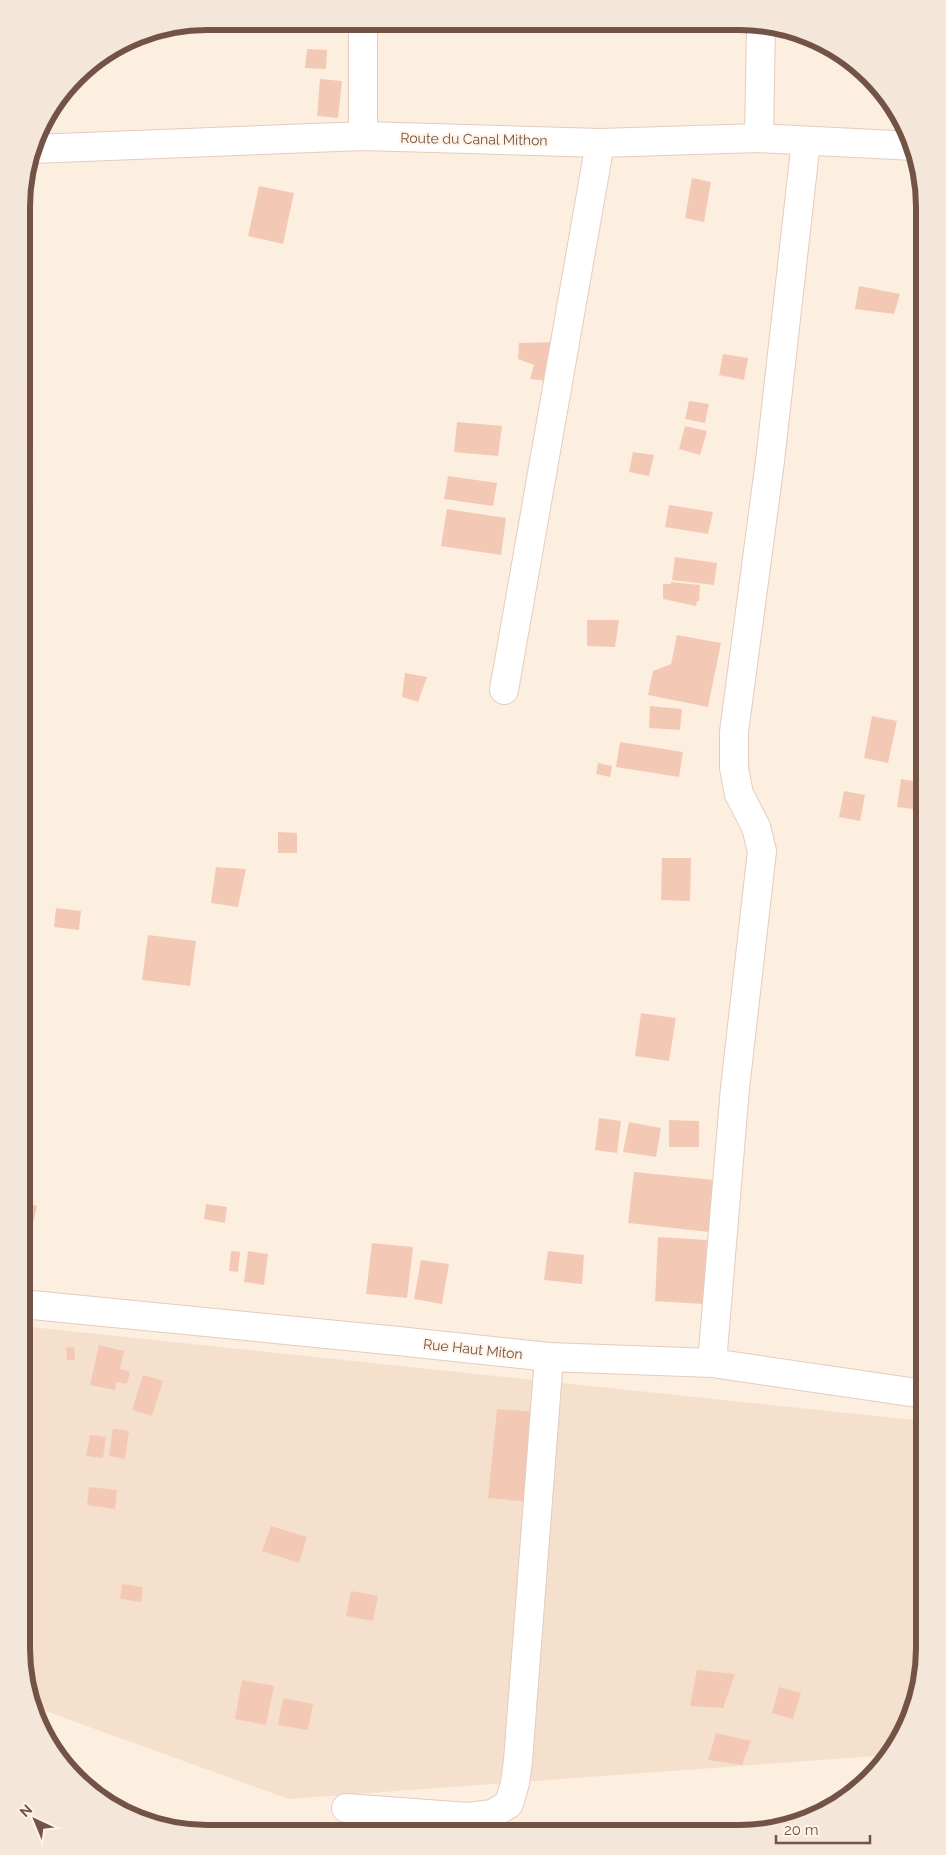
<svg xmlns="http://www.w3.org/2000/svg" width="946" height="1855" font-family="Raleway,sans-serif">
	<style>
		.residential { fill: #f5e0ce }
		.building { fill: #f3c9b6 }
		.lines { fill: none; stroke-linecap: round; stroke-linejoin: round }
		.minor-casing { stroke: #e3ccbe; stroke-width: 30 }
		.minor { stroke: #fff; stroke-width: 28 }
		.labels { text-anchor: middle; stroke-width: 4; stroke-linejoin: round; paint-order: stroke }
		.street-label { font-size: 14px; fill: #745347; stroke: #fff3e6 }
		.rim { fill: none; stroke: #745347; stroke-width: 6 }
	</style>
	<rect width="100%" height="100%" fill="#fdefdf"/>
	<path class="residential" d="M 22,1326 L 924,1421 L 924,1660 L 911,1719 L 890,1755 L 289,1799 L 31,1706 L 21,1648 Z"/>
	<path class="building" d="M 307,49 L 327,50 L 326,69 L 305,68 Z
		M 320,79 L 342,81 L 338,118 L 317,116 Z
		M 692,178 L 711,182 L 704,222 L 685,218 Z
		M 259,186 L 294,193 L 283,244 L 248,236 Z
		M 859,286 L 900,294 L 894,314 L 855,309 Z
		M 553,342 L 548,381 L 530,379 L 534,365 L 518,359 L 519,343 Z
		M 723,354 L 748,358 L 744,380 L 719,375 Z
		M 689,401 L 709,404 L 705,423 L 685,419 Z
		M 457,422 L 502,426 L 498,456 L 454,452 Z
		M 685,426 L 707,431 L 700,455 L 679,449 Z
		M 633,452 L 654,455 L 649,476 L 629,472 Z
		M 448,476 L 497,483 L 493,506 L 444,499 Z
		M 669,505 L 713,512 L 708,534 L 665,527 Z
		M 447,509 L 506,518 L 501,555 L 441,546 Z
		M 675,557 L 717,563 L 714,585 L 672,580 Z
		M 671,582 L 700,585 L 699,601 L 697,601 L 696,606 L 663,599 L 663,584 L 671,584 Z
		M 587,620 L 619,620 L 615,647 L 587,646 Z
		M 677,635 L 721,643 L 708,707 L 648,695 L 653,671 L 671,664 Z
		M 405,673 L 427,677 L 418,702 L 402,697 Z
		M 650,706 L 682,709 L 680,730 L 649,728 Z
		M 872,716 L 897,721 L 888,763 L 864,758 Z
		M 620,742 L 683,752 L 679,777 L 616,767 Z
		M 598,763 L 612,766 L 610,777 L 596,774 Z
		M 901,779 L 924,783 L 920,810 L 897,807 Z
		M 844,791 L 865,795 L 860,821 L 839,817 Z
		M 278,832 L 297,833 L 297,853 L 278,853 Z
		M 662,858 L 691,858 L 690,901 L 661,900 Z
		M 216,867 L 246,869 L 238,907 L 211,903 Z
		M 56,908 L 81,911 L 79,930 L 54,927 Z
		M 148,935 L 196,941 L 190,986 L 142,980 Z
		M 641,1013 L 676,1018 L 669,1061 L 635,1056 Z
		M 599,1118 L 621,1121 L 617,1153 L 595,1150 Z
		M 669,1120 L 699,1121 L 699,1147 L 669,1147 Z
		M 629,1122 L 661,1128 L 656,1157 L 623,1152 Z
		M 634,1172 L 714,1180 L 709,1232 L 628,1223 Z
		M 27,1203 L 37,1206 L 33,1223 L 23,1221 Z
		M 206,1204 L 227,1207 L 225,1223 L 204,1219 Z
		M 658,1237 L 707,1240 L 704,1304 L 655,1301 Z
		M 372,1243 L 413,1247 L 407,1298 L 366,1294 Z
		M 231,1251 L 240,1252 L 238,1272 L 229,1271 Z
		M 248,1251 L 268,1254 L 264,1285 L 244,1282 Z
		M 548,1251 L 584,1255 L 582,1284 L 544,1280 Z
		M 421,1260 L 449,1264 L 442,1304 L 414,1299 Z
		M 99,1345 L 124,1351 L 120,1369 L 130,1372 L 127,1384 L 116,1382 L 115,1390 L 90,1385 Z
		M 74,1347 L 75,1360 L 67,1360 L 66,1348 Z
		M 143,1375 L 163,1381 L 152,1416 L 132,1410 Z
		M 497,1409 L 538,1412 L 530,1502 L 488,1498 Z
		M 113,1429 L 129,1431 L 125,1459 L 109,1456 Z
		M 90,1435 L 106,1437 L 103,1458 L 86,1456 Z
		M 89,1487 L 117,1490 L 115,1509 L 87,1505 Z
		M 271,1526 L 307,1537 L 299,1563 L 262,1551 Z
		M 122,1584 L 143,1587 L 141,1602 L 120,1599 Z
		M 351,1591 L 378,1596 L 373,1621 L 346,1616 Z
		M 697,1670 L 735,1674 L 723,1708 L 690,1706 Z
		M 242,1680 L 274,1686 L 266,1725 L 235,1719 Z
		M 779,1687 L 801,1693 L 793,1719 L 772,1713 Z
		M 283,1698 L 313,1704 L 308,1730 L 278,1725 Z
		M 716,1733 L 751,1741 L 742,1765 L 708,1760 Z"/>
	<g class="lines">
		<g class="minor-casing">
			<path id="minor" d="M 363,22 L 363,136
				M 759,138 L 761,25
				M 33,149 L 363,136 L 600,143 L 759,138 L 914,146
				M 504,690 L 600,143
				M 22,1304 L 398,1341 L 549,1357 L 712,1363 L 924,1394
				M 712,1363 L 735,1088 L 762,851 L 756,827 L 739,794 L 734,768 L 734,732 L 770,461 L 806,141
				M 346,1808 L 468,1817 L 492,1814 L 509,1804 L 515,1783 L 518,1761 L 549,1357"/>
		</g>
		<use href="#minor" class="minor"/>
	</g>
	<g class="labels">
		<g class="street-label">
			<text transform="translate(474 139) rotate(1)" y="5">Route du Canal Mithon</text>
			<text transform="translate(473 1349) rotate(6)" y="5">Rue Haut Miton</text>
		</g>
	</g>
	<path d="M0 0H946V1855H0ZM207 30H739A177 177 0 0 1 916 207V1648A177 177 0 0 1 739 1825H207A177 177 0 0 1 30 1648V207A177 177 0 0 1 207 30Z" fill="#f4e6d9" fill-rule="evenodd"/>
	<path class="rim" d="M207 30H739A177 177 0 0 1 916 207V1648A177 177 0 0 1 739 1825H207A177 177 0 0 1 30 1648V207A177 177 0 0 1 207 30Z"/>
	<g transform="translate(35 1820) rotate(316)" stroke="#fff3e6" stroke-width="4" paint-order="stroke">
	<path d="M0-4L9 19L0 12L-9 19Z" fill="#745347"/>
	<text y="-8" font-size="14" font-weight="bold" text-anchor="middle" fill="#745347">N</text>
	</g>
	<path d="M776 1835v8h94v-8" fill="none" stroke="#745347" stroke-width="2.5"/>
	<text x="784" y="1835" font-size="15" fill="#745347" stroke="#fff3e6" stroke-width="4" paint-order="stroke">20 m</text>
</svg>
